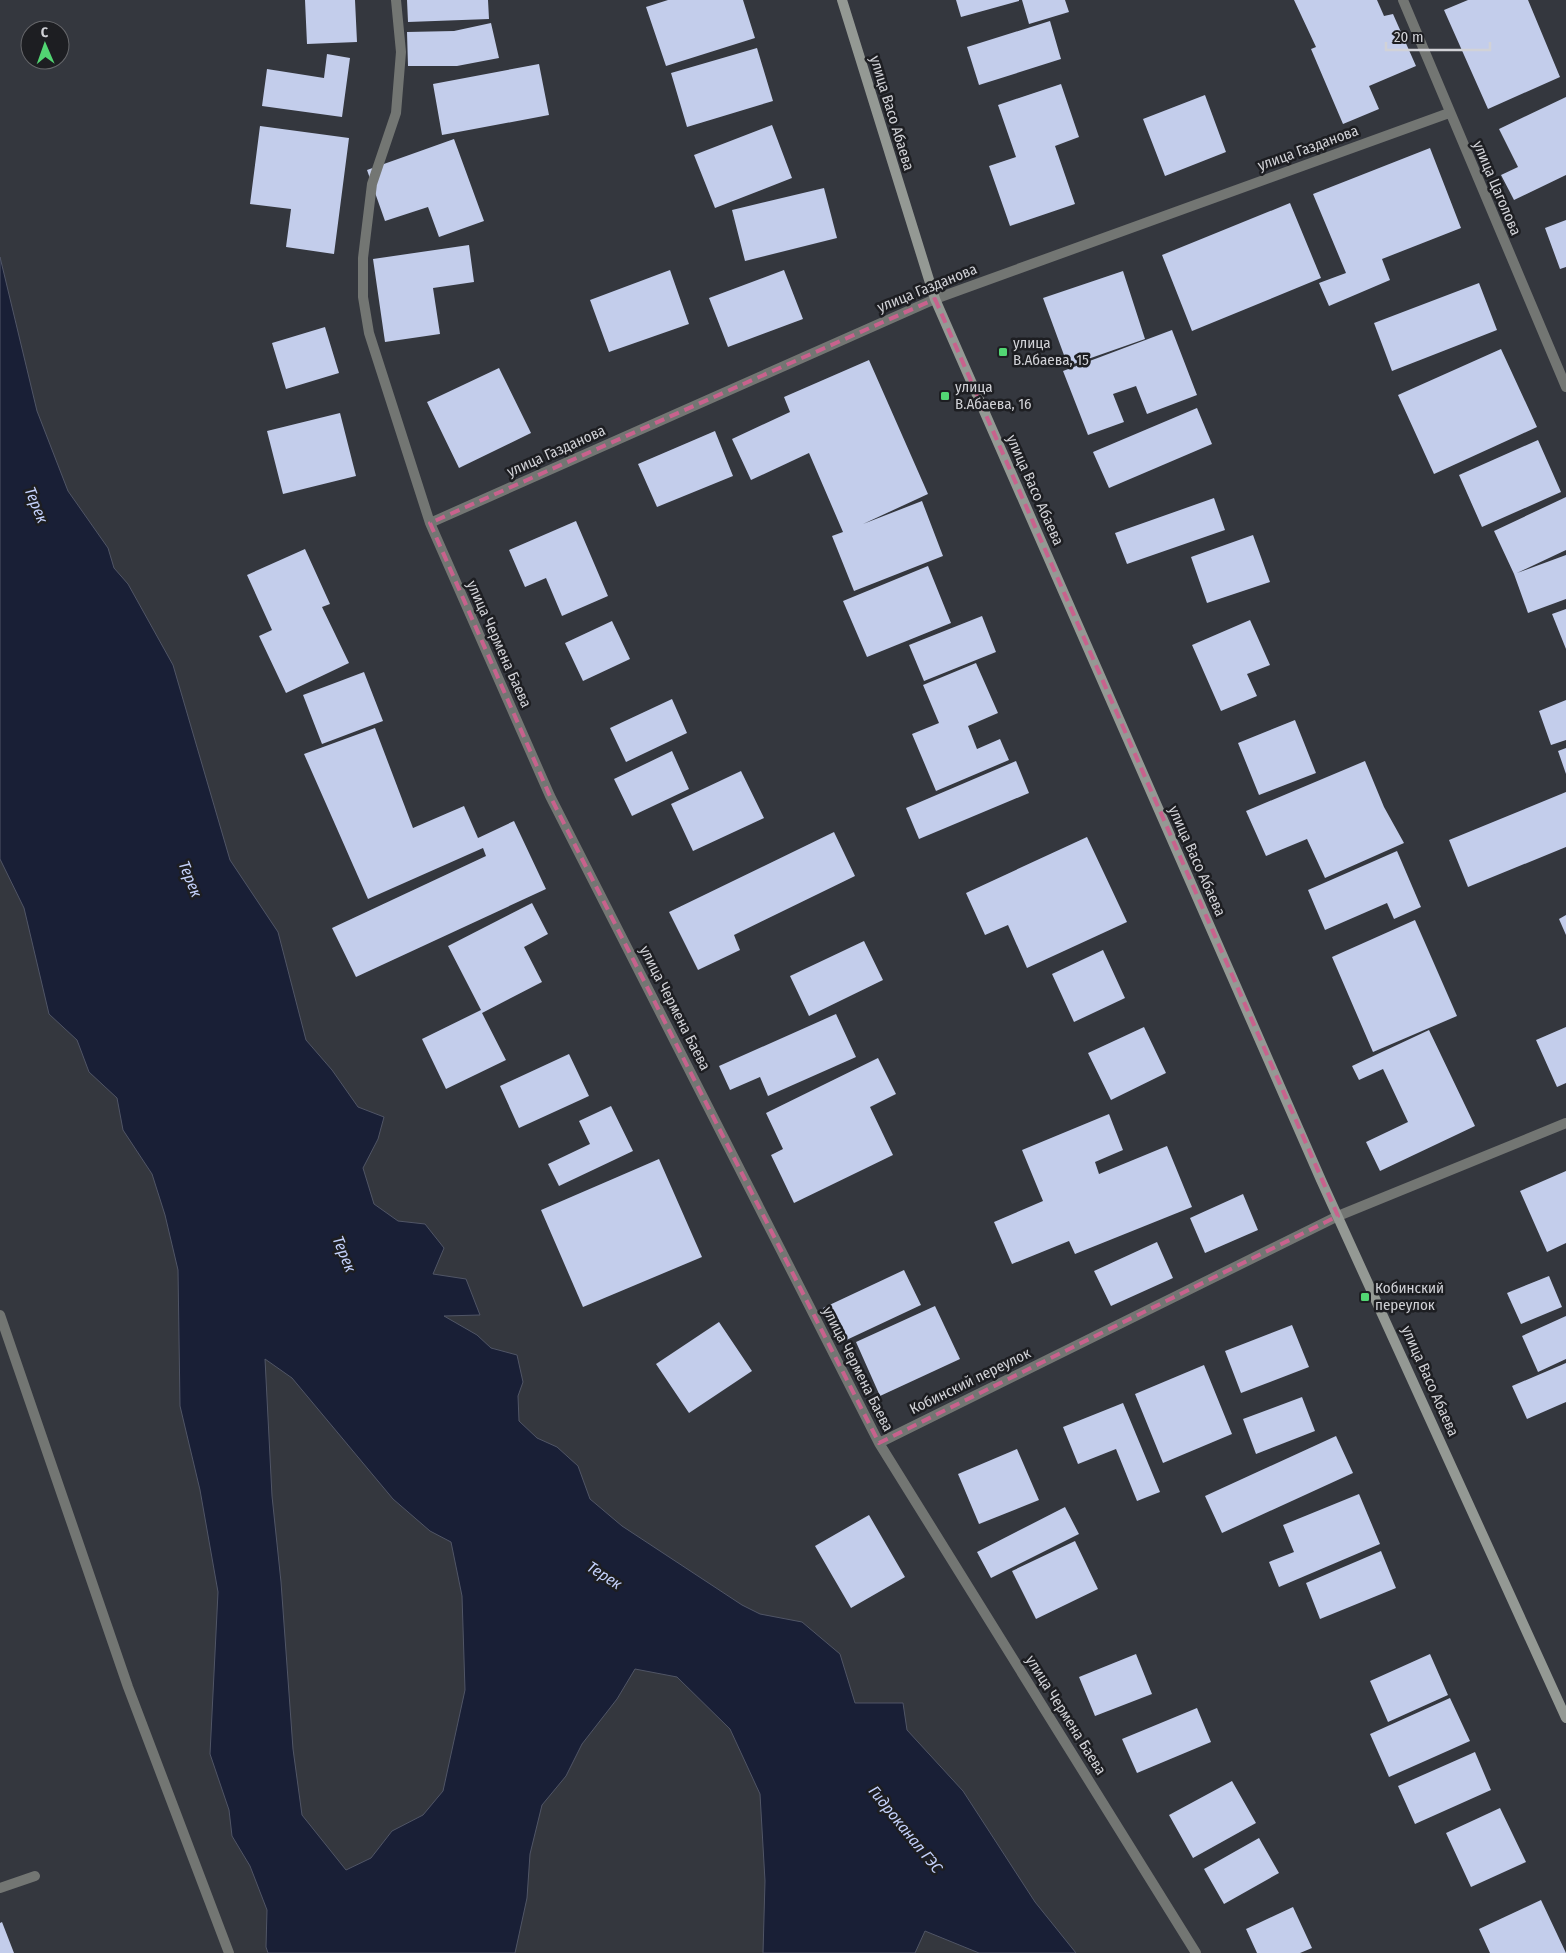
<svg xmlns="http://www.w3.org/2000/svg" width="1566" height="1953" font-family="'Fira Sans Condensed',sans-serif">
	<style>
		.water { fill: #191f36; stroke: #505566; fill-rule: evenodd }
		.building { fill: #c3cdeb }
		.lines { fill: none; stroke-linecap: round; stroke-linejoin: round }
		.street { stroke: #737673; stroke-width: 10 }
		.secondary { stroke: #949994; stroke-width: 10 }
		.marked { fill: none; stroke: #c8628d; stroke-width: 4; stroke-dasharray: 10 6; stroke-linejoin: round }
		.poi-dot { fill: #52d673; stroke: #1d1e22; stroke-width: 2 }
		.labels { text-anchor: middle; stroke-width: 5; stroke-linejoin: round; paint-order: stroke }
		.street-label { font-size: 15px; fill: #d1d2d7; stroke: #1d1e22 }
		.poi-label { font-size: 15px; fill: #d1d2d7; stroke: #1d1e22; text-anchor: start }
		.water-label { font-size: 16px; font-style: italic; fill: #c4d1fb; stroke: #1d1e22 }
	</style>
	<rect width="100%" height="100%" fill="#34373e"/>
	<path class="water" d="M 0,257 L 37,411 L 68,491 L 108,548 L 114,568 L 128,584 L 173,665 L 230,860 L 278,932 L 306,1040 L 332,1070 L 358,1107 L 384,1117 L 378,1139 L 363,1168 L 374,1204 L 398,1221 L 425,1224 L 444,1248 L 433,1274 L 466,1279 L 480,1315 L 444,1316 L 477,1335 L 491,1348 L 517,1355 L 523,1382 L 518,1396 L 519,1421 L 537,1438 L 557,1447 L 578,1466 L 590,1499 L 622,1526 L 742,1605 L 760,1614 L 802,1622 L 840,1654 L 855,1703 L 903,1703 L 907,1730 L 963,1791 L 1035,1902 L 1076,1953 L 979,1953 L 925,1931 L 915,1953 L 763,1953 L 765,1881 L 760,1794 L 730,1729 L 677,1677 L 635,1669 L 617,1699 L 582,1744 L 566,1776 L 542,1805 L 530,1854 L 527,1898 L 515,1953 L 268,1953 L 266,1947 L 267,1910 L 250,1866 L 232,1836 L 229,1810 L 210,1754 L 218,1592 L 200,1490 L 180,1406 L 178,1270 L 165,1215 L 152,1174 L 123,1130 L 117,1098 L 89,1072 L 77,1040 L 49,1014 L 24,908 L 0,859 ZM 265,1359 L 292,1378 L 393,1499 L 430,1531 L 451,1542 L 462,1596 L 465,1690 L 443,1791 L 423,1815 L 392,1831 L 371,1858 L 346,1870 L 302,1815 L 293,1749 L 281,1582 L 272,1496 Z"/>
	<path class="building" d="M 305,0 L 355,0 L 357,42 L 307,44 Z
		M 407,0 L 488,0 L 489,19 L 408,22 Z
		M 668,0 L 743,0 L 755,38 L 666,66 L 646,7 Z
		M 956,0 L 1019,0 L 1019,1 L 961,17 Z
		M 1022,0 L 1065,0 L 1069,12 L 1029,24 Z
		M 1294,0 L 1377,0 L 1384,16 L 1393,14 L 1416,66 L 1369,86 L 1379,109 L 1343,124 L 1311,49 L 1316,47 Z
		M 1468,0 L 1528,0 L 1560,77 L 1488,109 L 1444,10 Z
		M 1050,21 L 1061,59 L 979,85 L 967,47 Z
		M 491,23 L 499,58 L 457,66 L 408,66 L 407,32 L 454,31 Z
		M 757,48 L 773,101 L 687,127 L 671,73 Z
		M 327,54 L 350,58 L 342,117 L 262,106 L 267,69 L 324,78 Z
		M 539,64 L 549,115 L 442,135 L 433,84 Z
		M 1061,84 L 1079,137 L 1055,146 L 1075,204 L 1010,226 L 989,166 L 1016,157 L 998,105 Z
		M 1205,95 L 1226,152 L 1165,176 L 1143,119 Z
		M 1566,97 L 1566,175 L 1514,200 L 1501,175 L 1518,167 L 1499,129 Z
		M 772,125 L 792,178 L 715,208 L 694,155 Z
		M 260,126 L 349,138 L 334,254 L 286,247 L 291,209 L 250,204 Z
		M 454,139 L 484,221 L 439,237 L 428,207 L 385,221 L 367,170 Z
		M 1430,148 L 1461,228 L 1382,259 L 1390,280 L 1329,306 L 1319,283 L 1346,273 L 1313,194 Z
		M 824,188 L 837,238 L 745,261 L 732,210 Z
		M 1290,203 L 1321,278 L 1192,331 L 1162,255 Z
		M 1566,220 L 1566,267 L 1560,269 L 1545,228 Z
		M 469,245 L 474,282 L 433,288 L 440,334 L 385,342 L 373,259 Z
		M 670,270 L 689,324 L 609,352 L 590,300 Z
		M 784,270 L 803,319 L 728,347 L 709,298 Z
		M 1123,271 L 1145,339 L 1068,366 L 1043,298 Z
		M 1479,283 L 1497,330 L 1392,371 L 1374,323 Z
		M 325,327 L 339,373 L 286,389 L 272,343 Z
		M 1172,330 L 1197,395 L 1147,414 L 1136,386 L 1113,394 L 1124,422 L 1088,435 L 1063,371 Z
		M 1501,349 L 1537,427 L 1434,474 L 1398,395 Z
		M 869,360 L 928,494 L 863,524 L 922,501 L 943,556 L 854,591 L 832,536 L 843,532 L 809,453 L 751,480 L 732,439 L 790,412 L 784,397 Z
		M 499,368 L 531,433 L 459,468 L 427,402 Z
		M 1197,408 L 1212,444 L 1109,488 L 1093,452 Z
		M 340,413 L 356,476 L 283,494 L 267,431 Z
		M 715,431 L 733,476 L 657,507 L 638,464 Z
		M 1538,440 L 1561,492 L 1482,527 L 1459,475 Z
		M 1566,497 L 1566,550 L 1517,573 L 1566,555 L 1566,599 L 1528,613 L 1514,574 L 1494,531 Z
		M 1214,498 L 1225,530 L 1127,564 L 1115,533 Z
		M 576,521 L 608,596 L 562,616 L 546,578 L 525,587 L 509,550 Z
		M 1253,535 L 1270,582 L 1207,603 L 1191,557 Z
		M 305,549 L 330,604 L 322,607 L 349,663 L 286,693 L 259,636 L 272,630 L 247,575 Z
		M 928,566 L 951,623 L 867,657 L 843,601 Z
		M 1566,609 L 1566,649 L 1552,614 Z
		M 982,616 L 996,652 L 924,681 L 909,645 Z
		M 1250,620 L 1270,665 L 1247,674 L 1257,696 L 1221,711 L 1192,645 Z
		M 612,621 L 630,659 L 583,681 L 565,643 Z
		M 976,663 L 998,713 L 968,726 L 977,749 L 1000,739 L 1009,760 L 936,791 L 912,734 L 939,723 L 923,685 Z
		M 364,672 L 383,721 L 322,744 L 303,695 Z
		M 672,699 L 687,733 L 626,762 L 610,728 Z
		M 1566,700 L 1566,740 L 1551,745 L 1539,711 Z
		M 1295,720 L 1316,773 L 1259,795 L 1238,743 Z
		M 375,728 L 413,828 L 464,806 L 478,838 L 514,821 L 546,889 L 356,977 L 332,928 L 486,856 L 483,848 L 368,899 L 304,754 Z
		M 1566,748 L 1566,774 L 1558,751 Z
		M 672,751 L 689,789 L 632,816 L 614,779 Z
		M 1016,761 L 1029,793 L 919,839 L 906,808 Z
		M 1365,761 L 1384,807 L 1404,843 L 1325,878 L 1307,839 L 1266,856 L 1246,811 Z
		M 741,771 L 764,818 L 693,851 L 671,804 Z
		M 1566,792 L 1566,847 L 1468,887 L 1449,840 Z
		M 834,832 L 855,876 L 734,935 L 740,950 L 698,970 L 669,912 Z
		M 1087,837 L 1127,922 L 1027,968 L 1008,925 L 985,935 L 966,893 Z
		M 1397,851 L 1421,907 L 1394,919 L 1387,903 L 1325,930 L 1308,890 Z
		M 532,903 L 548,934 L 524,947 L 542,982 L 482,1013 L 506,1060 L 446,1089 L 422,1039 L 481,1010 L 448,946 Z
		M 1566,915 L 1566,935 L 1559,919 Z
		M 1415,920 L 1457,1016 L 1373,1052 L 1332,957 Z
		M 864,941 L 883,980 L 809,1016 L 790,976 Z
		M 1103,950 L 1125,998 L 1074,1022 L 1052,974 Z
		M 836,1014 L 856,1057 L 768,1096 L 760,1077 L 730,1090 L 719,1066 Z
		M 1144,1027 L 1166,1073 L 1111,1100 L 1088,1053 Z
		M 1566,1027 L 1566,1083 L 1557,1087 L 1536,1040 Z
		M 1429,1030 L 1475,1126 L 1380,1171 L 1366,1142 L 1408,1122 L 1383,1069 L 1359,1080 L 1352,1066 Z
		M 569,1054 L 589,1096 L 519,1128 L 500,1086 Z
		M 878,1058 L 896,1094 L 870,1107 L 893,1155 L 794,1203 L 771,1155 L 783,1149 L 766,1113 Z
		M 611,1106 L 633,1151 L 559,1186 L 548,1164 L 590,1144 L 579,1121 Z
		M 1109,1114 L 1123,1150 L 1095,1162 L 1099,1174 L 1167,1146 L 1192,1207 L 1075,1254 L 1069,1241 L 1012,1264 L 994,1222 L 1043,1201 L 1022,1150 Z
		M 659,1159 L 702,1257 L 583,1307 L 541,1210 Z
		M 1566,1171 L 1566,1243 L 1547,1252 L 1520,1191 Z
		M 1243,1194 L 1258,1230 L 1205,1253 L 1190,1218 Z
		M 1157,1242 L 1173,1278 L 1111,1306 L 1094,1271 Z
		M 904,1270 L 921,1305 L 840,1343 L 823,1308 Z
		M 1549,1276 L 1562,1307 L 1521,1324 L 1507,1293 Z
		M 935,1306 L 960,1359 L 880,1396 L 856,1342 Z
		M 1566,1316 L 1566,1359 L 1538,1372 L 1522,1336 Z
		M 719,1322 L 752,1371 L 689,1413 L 656,1364 Z
		M 1292,1325 L 1309,1367 L 1241,1393 L 1225,1351 Z
		M 1566,1363 L 1566,1402 L 1527,1419 L 1512,1386 Z
		M 1204,1365 L 1232,1434 L 1163,1463 L 1135,1394 Z
		M 1302,1397 L 1315,1431 L 1256,1454 L 1243,1419 Z
		M 1123,1403 L 1160,1492 L 1137,1501 L 1116,1449 L 1078,1464 L 1063,1427 Z
		M 1336,1436 L 1353,1473 L 1222,1533 L 1205,1496 Z
		M 1017,1449 L 1039,1500 L 979,1524 L 958,1474 Z
		M 1359,1494 L 1380,1544 L 1279,1587 L 1269,1562 L 1294,1552 L 1283,1525 Z
		M 1065,1507 L 1079,1534 L 991,1578 L 977,1552 Z
		M 869,1515 L 905,1577 L 851,1608 L 815,1546 Z
		M 1075,1541 L 1098,1589 L 1036,1619 L 1012,1571 Z
		M 1381,1551 L 1396,1588 L 1320,1619 L 1306,1583 Z
		M 1136,1654 L 1152,1694 L 1095,1716 L 1079,1677 Z
		M 1430,1654 L 1448,1695 L 1388,1722 L 1370,1681 Z
		M 1450,1698 L 1470,1741 L 1389,1777 L 1370,1734 Z
		M 1197,1708 L 1211,1742 L 1137,1773 L 1122,1739 Z
		M 1475,1752 L 1491,1790 L 1415,1824 L 1398,1786 Z
		M 1232,1781 L 1256,1823 L 1193,1858 L 1169,1815 Z
		M 1500,1808 L 1526,1862 L 1471,1887 L 1446,1833 Z
		M 1259,1838 L 1279,1873 L 1224,1904 L 1204,1869 Z
		M 1541,1900 L 1566,1953 L 1490,1953 L 1479,1929 Z
		M 1293,1907 L 1312,1948 L 1300,1953 L 1257,1953 L 1246,1929 Z
		M 2,1922 L 14,1953 L 0,1953 L 0,1923 Z"/>
	<g class="lines">
		<path class="street" d="M 396,0 L 401,52 L 396,113 L 372,184 L 363,258 L 363,297 L 369,333 L 430,523 L 550,796 L 879,1443 L 1196,1953
			M 1403,0 L 1566,387
			M 430,523 L 935,299 L 1449,113
			M 0,1315 L 128,1687 L 229,1953
			M 879,1443 L 1338,1216 L 1566,1123
			M 0,1888 L 35,1876"/>
		<path class="secondary" d="M 842,0 L 935,299 L 1321,1180 L 1566,1718"/>
	</g>
	<path class="marked" d="M 935,299 L 1338,1216 L 879,1443 L 550,796 L 430,523 Z"/>
	<g class="poi-dot">
		<rect x="998" y="347" width="10" height="10" rx="2.5"/>
		<rect x="940" y="391" width="10" height="10" rx="2.5"/>
		<rect x="1360" y="1292" width="10" height="10" rx="2.5"/>
	</g>
	<g class="labels">
		<g class="street-label">
			<text transform="translate(892 113) rotate(73)" y="5">улица Васо Абаева</text>
			<text transform="translate(1308 148) rotate(-20)" y="5">улица Газданова</text>
			<text transform="translate(1497 188) rotate(67)" y="5">улица Цаголова</text>
			<text transform="translate(927 288) rotate(-22)" y="5">улица Газданова</text>
			<text transform="translate(556 451) rotate(-24)" y="5">улица Газданова</text>
			<text transform="translate(1035 490) rotate(66)" y="5">улица Васо Абаева</text>
			<text transform="translate(499 644) rotate(66)" y="5">улица Чермена Баева</text>
			<text transform="translate(1197 861) rotate(66)" y="5">улица Васо Абаева</text>
			<text transform="translate(675 1008) rotate(63)" y="5">улица Чермена Баева</text>
			<text transform="translate(858 1369) rotate(63)" y="5">улица Чермена Баева</text>
			<text transform="translate(970 1381) rotate(-26)" y="5">Кобинский переулок</text>
			<text transform="translate(1430 1381) rotate(66)" y="5">улица Васо Абаева</text>
			<text transform="translate(1066 1715) rotate(58)" y="5">улица Чермена Баева</text>
		</g>
		<g class="poi-label">
			<text x="1013" y="348">улица<tspan x="1013" dy="17">В.Абаева, 15</tspan></text>
			<text x="955" y="392">улица<tspan x="955" dy="17">В.Абаева, 16</tspan></text>
			<text x="1375" y="1293">Кобинский<tspan x="1375" dy="17">переулок</tspan></text>
		</g>
		<g class="water-label">
			<text transform="translate(37 505) rotate(68)" y="6">Терек</text>
			<text transform="translate(191 879) rotate(68)" y="6">Терек</text>
			<text transform="translate(345 1254) rotate(68)" y="6">Терек</text>
			<text transform="translate(605 1575) rotate(33)" y="6">Терек</text>
			<text transform="translate(906 1829) rotate(51)" y="6">Гидроканал ГЭС</text>
		</g>
	</g>
	<g transform="translate(45 45) rotate(358)"><circle r="24" fill="#1d1e22" stroke="#65666a"/>
	<path d="M0-4L9 19L0 12L-9 19Z" fill="#52d673"/>
	<text y="-8" font-size="14" font-weight="bold" text-anchor="middle" fill="#d1d2d7">С</text>
	</g>
	<path d="M1386 42v8h104v-8" fill="none" stroke="#d1d2d7" stroke-width="2.5"/>
	<text x="1394" y="42" font-size="15" fill="#d1d2d7" stroke="#1d1e22" stroke-width="4" paint-order="stroke">20 m</text>
</svg>
